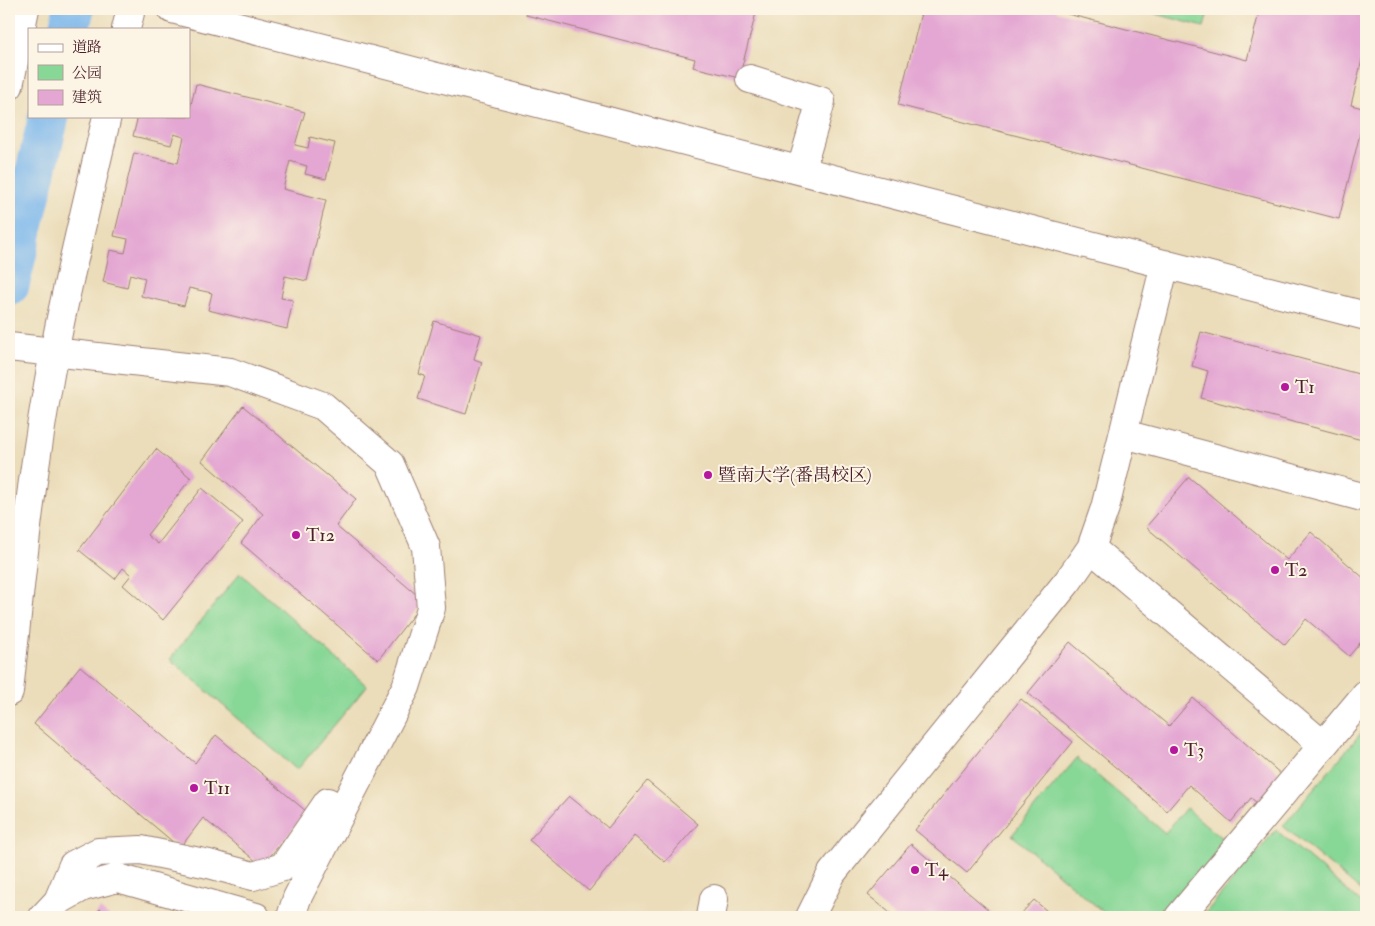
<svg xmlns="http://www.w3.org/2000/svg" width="1375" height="926" font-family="'IM FELL Double Pica','Noto Serif SC',serif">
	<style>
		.green { fill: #87d796; stroke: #687b60 }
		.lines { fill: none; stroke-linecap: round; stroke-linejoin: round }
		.river { stroke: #79b6ec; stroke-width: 41 }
		.building { fill: #e4a7d3 }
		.minor-casing { stroke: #9a7e72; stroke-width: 30 }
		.minor { stroke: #fff; stroke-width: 28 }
		.poi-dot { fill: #b5179e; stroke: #fcf5e5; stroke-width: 2 }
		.labels { text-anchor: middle; stroke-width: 4; stroke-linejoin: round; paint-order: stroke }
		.poi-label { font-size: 18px; fill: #4a1f2b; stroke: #fcf5e5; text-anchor: start }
	</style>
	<rect width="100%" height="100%" fill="#fcf5e5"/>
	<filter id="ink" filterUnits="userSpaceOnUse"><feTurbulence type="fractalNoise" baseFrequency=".02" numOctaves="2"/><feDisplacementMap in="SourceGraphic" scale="10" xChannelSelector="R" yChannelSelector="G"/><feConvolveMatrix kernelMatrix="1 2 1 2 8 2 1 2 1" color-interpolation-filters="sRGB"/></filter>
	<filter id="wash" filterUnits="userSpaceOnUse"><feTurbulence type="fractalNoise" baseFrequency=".0096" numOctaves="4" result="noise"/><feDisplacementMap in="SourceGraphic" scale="20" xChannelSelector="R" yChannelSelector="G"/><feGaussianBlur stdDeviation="1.12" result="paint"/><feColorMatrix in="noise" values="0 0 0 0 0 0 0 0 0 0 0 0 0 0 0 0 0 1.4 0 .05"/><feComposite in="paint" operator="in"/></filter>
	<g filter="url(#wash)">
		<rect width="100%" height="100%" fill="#ebddba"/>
		<path class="green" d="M 1138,9 L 1209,9 L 1204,27 Z
			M 240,573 L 367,686 L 297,770 L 170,659 Z
			M 1366,727 L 1366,895 L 1283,826 Z
			M 1077,758 L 1165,833 L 1186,808 L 1230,845 L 1169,917 L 1109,917 L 1012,835 Z
			M 1276,830 L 1366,907 L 1366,912 L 1362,917 L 1203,916 Z"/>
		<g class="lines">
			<path class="river" d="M 69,29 L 74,9
				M 9,285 L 49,116"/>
		</g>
		<g id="blocks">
			<path class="building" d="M 527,9 L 757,9 L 739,78 L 693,67 L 695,59 L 526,15 Z
				M 922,9 L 1057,9 L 1056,11 L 1247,60 L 1260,9 L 1366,9 L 1366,43 L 1351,105 L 1366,109 L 1339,219 L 898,105 Z
				M 196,84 L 305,112 L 295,145 L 308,148 L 310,137 L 335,143 L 326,179 L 305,174 L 307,166 L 290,161 L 283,189 L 326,200 L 307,281 L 285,276 L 281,298 L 293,300 L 287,329 L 208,310 L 212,293 L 189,288 L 184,306 L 141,296 L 145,278 L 130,274 L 127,288 L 103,282 L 110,250 L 125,253 L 128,239 L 114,236 L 134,153 L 178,163 L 184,137 L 174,134 L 171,145 L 133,136 L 138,116 L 188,117 Z
				M 434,321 L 481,335 L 474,359 L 482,362 L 466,414 L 418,399 L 425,376 L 419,374 Z
				M 1201,332 L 1366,376 L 1366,441 L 1201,398 L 1208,371 L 1192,366 Z
				M 243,406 L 356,499 L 336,526 L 424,601 L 378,660 L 241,543 L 263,514 L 202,461 Z
				M 156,449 L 191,478 L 147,535 L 158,544 L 202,488 L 243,522 L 163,620 L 123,585 L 131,575 L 123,568 L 115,579 L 79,550 Z
				M 1189,477 L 1287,560 L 1311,532 L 1366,580 L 1366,636 L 1349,656 L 1306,619 L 1285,645 L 1146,527 Z
				M 1070,642 L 1169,726 L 1193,698 L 1282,775 L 1257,803 L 1251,798 L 1231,822 L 1189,785 L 1167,811 L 1028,693 Z
				M 80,666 L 195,763 L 216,735 L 307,812 L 262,866 L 203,818 L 180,848 L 34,724 Z
				M 1021,699 L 1073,742 L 967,873 L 915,830 Z
				M 647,781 L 698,824 L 665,862 L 634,836 L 589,891 L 529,840 L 569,796 L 608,828 Z
				M 911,844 L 997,917 L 895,917 L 868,895 Z
				M 1034,900 L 1054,917 L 1018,917 Z
				M 100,909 L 110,917 L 94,917 Z"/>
		</g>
	</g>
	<g filter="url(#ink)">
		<use href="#blocks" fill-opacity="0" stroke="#9a7e72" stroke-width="1"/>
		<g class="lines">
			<g class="minor-casing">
				<path id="minor" d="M 172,9 L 1366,316
					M 126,29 L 131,9
					M 750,79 L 821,101 L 801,170
					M 9,86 L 25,9
					M 9,347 L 230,372 L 323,406 L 390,464 L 426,547 L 431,608 L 406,687 L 297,898 L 291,917
					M 1124,434 L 1366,498
					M 1091,548 L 1323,745
					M 9,692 C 19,593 29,495 46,397 C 62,302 86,209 107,116
					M 58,901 L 73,865 L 98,852 L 141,850 L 209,864 L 253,876 L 283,867 L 328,802
					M 43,917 L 58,901 L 83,887 L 118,878 L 256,917
					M 711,917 L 714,899
					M 810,917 L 832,873 L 1068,581 L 1091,548 L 1105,508 L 1165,264
					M 1179,917 L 1366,694"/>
			</g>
			<use href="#minor" class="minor"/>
		</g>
	</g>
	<g class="poi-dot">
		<circle cx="1285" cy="387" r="5"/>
		<circle cx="708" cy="475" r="5"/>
		<circle cx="296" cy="535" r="5"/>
		<circle cx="1275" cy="570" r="5"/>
		<circle cx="1174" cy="750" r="5"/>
		<circle cx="194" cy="788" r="5"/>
		<circle cx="915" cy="870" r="5"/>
	</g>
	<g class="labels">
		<g class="poi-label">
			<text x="1295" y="393">T1</text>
			<text x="718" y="481">暨南大学(番禺校区)</text>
			<text x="306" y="541">T12</text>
			<text x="1285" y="576">T2</text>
			<text x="1184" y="756">T3</text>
			<text x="204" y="794">T11</text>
			<text x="925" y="876">T4</text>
		</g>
	</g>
	<rect width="1375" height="926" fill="none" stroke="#fcf5e5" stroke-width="30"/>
	<rect x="28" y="28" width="162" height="90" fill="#fcf5e5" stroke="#b59f9b"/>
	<rect x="38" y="44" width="25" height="8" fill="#ffffff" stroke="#b59f9b"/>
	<text x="72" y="52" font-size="15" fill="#4a1f2b">道路</text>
	<rect x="38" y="65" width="25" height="15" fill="#87d796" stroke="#b59f9b"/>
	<text x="72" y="78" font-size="15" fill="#4a1f2b">公园</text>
	<rect x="38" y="90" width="25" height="15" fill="#e4a7d3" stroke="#b59f9b"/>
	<text x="72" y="102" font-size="15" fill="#4a1f2b">建筑</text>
</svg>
